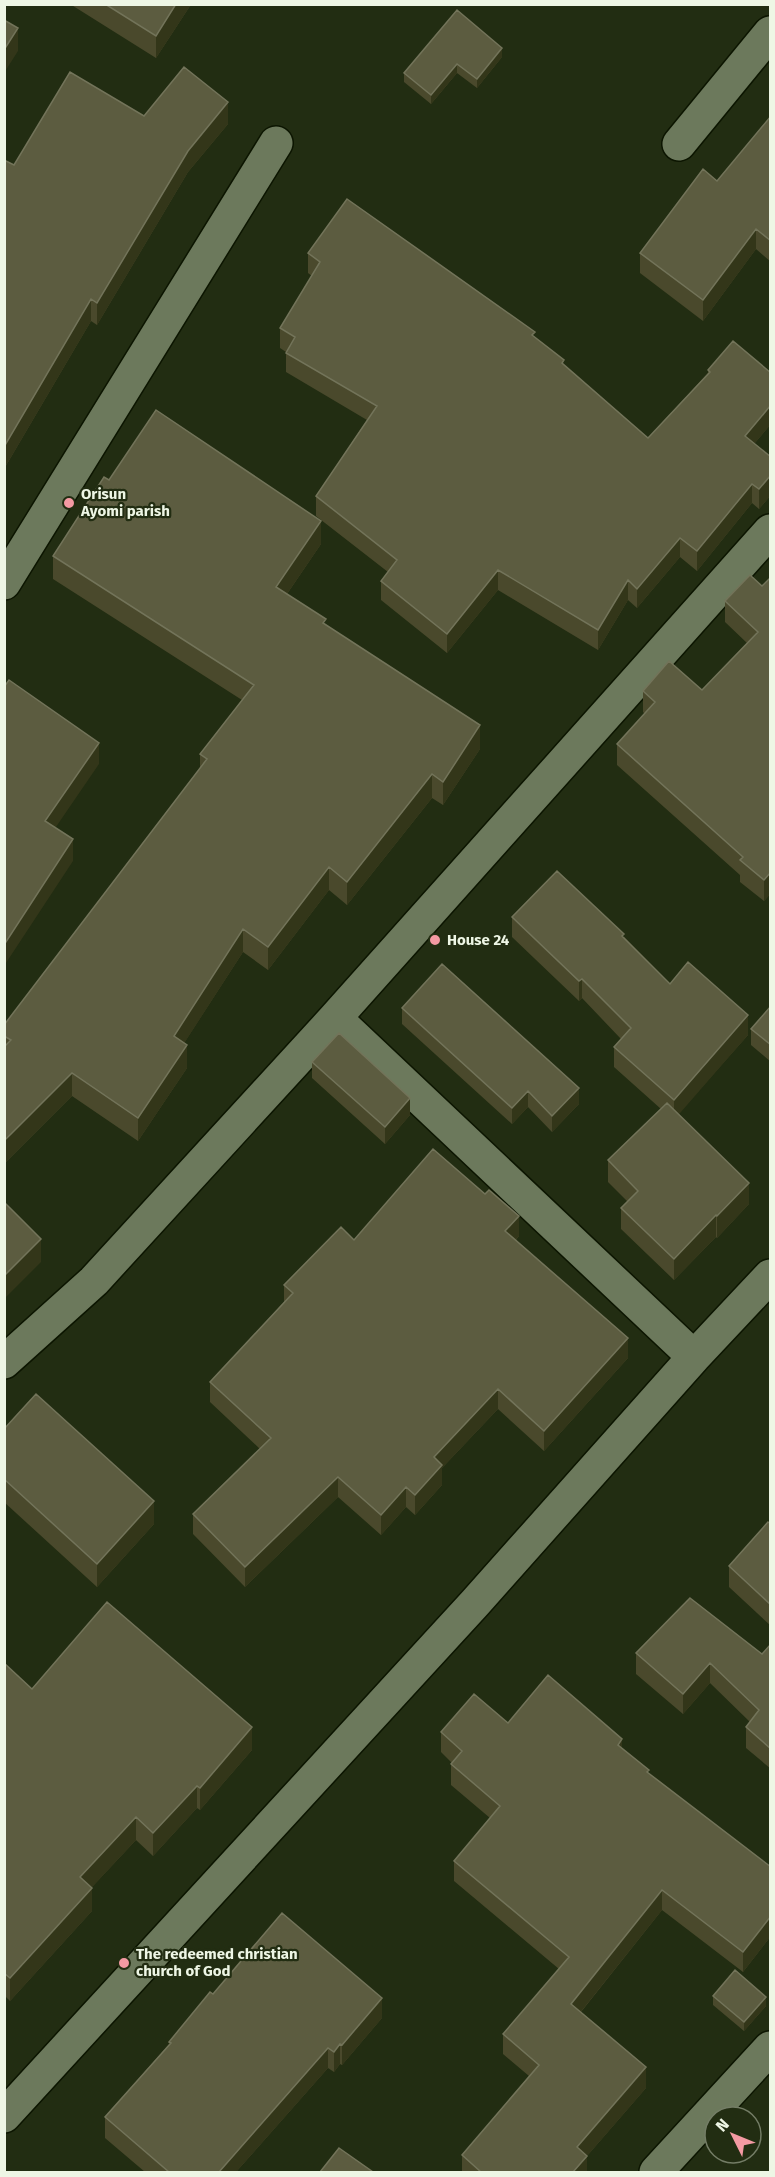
<svg xmlns="http://www.w3.org/2000/svg" width="775" height="2177" font-family="'Fira Sans',sans-serif">
	<style>
		.lines { fill: none; stroke-linecap: round; stroke-linejoin: round }
		.minor-casing { stroke: #0c1500; stroke-width: 36 }
		.minor { stroke: #6c795c; stroke-width: 33 }
		.wall { fill: #4a492c }
		.shaded-wall { fill: #333619 }
		.building { fill: #5c5c40; stroke: #73745a; stroke-width: 1.5 }
		.poi-dot { fill: #f49aa3; stroke: #222d12; stroke-width: 2 }
		.labels { text-anchor: middle; stroke-width: 4.5; stroke-linejoin: round; paint-order: stroke }
		.poi-label { font-size: 15px; font-weight: bold; fill: #eef6e5; stroke: #222d12; text-anchor: start }
	</style>
	<rect width="100%" height="100%" fill="#222d12"/>
	<g class="lines">
		<g class="minor-casing">
			<path id="minor" d="M 679,144 L 770,33
				M 4,583 L 276,143
				M 335,1018 L 694,1357
				M 4,1362 L 94,1281 L 335,1018 L 770,531
				M 4,2116 L 475,1603 L 694,1357 L 770,1276
				M 656,2172 L 770,2048"/>
		</g>
		<use href="#minor" class="minor"/>
	</g>
	<path class="wall" d="M 70,4 L 190,4 L 190,6 L 156,58 Z
		M 502,57 L 477,88 L 457,73 L 431,104 L 404,82 L 404,73 Z
		M 144,116 L 228,124 L 188,172 L 97,325 L 91,321 L 4,469 L 4,160 L 14,165 Z
		M 771,116 L 771,262 L 756,249 L 703,321 L 640,273 L 640,253 L 717,181 Z
		M 308,253 L 535,337 L 564,365 L 648,438 L 708,373 L 708,370 L 771,373 L 771,424 L 754,444 L 771,457 L 771,495 L 759,509 L 752,503 L 697,571 L 680,557 L 637,608 L 628,600 L 598,650 L 498,590 L 447,653 L 381,600 L 381,581 L 388,572 L 316,516 L 316,496 L 367,420 L 286,372 L 286,352 L 280,348 L 280,328 L 312,276 L 308,273 Z
		M 109,480 L 321,544 L 287,594 L 480,749 L 443,805 L 432,798 L 347,905 L 329,890 L 268,970 L 243,952 L 184,1043 L 187,1068 L 138,1141 L 72,1096 L 4,1164 L 4,1025 L 200,768 L 200,754 L 242,700 L 53,579 L 53,556 Z
		M 771,577 L 771,893 L 764,901 L 740,882 L 740,875 L 617,765 L 617,744 L 645,714 L 643,712 L 643,691 L 702,690 L 747,643 L 725,622 L 725,601 L 762,586 Z
		M 512,917 L 624,937 L 670,984 L 748,1035 L 678,1114 L 749,1204 L 717,1238 L 716,1237 L 674,1280 L 621,1229 L 621,1208 L 628,1202 L 608,1182 L 608,1160 L 661,1109 L 614,1067 L 614,1047 L 621,1039 L 582,998 L 579,1001 L 512,937 Z
		M 771,1006 L 771,1062 L 751,1045 L 751,1029 Z
		M 402,1008 L 579,1104 L 552,1132 L 528,1107 L 512,1124 L 402,1024 Z
		M 312,1062 L 410,1115 L 385,1144 L 312,1078 Z
		M 519,1236 L 516,1240 L 628,1358 L 544,1451 L 498,1409 L 442,1468 L 442,1485 L 415,1515 L 406,1507 L 381,1535 L 338,1497 L 245,1587 L 193,1534 L 193,1514 L 260,1449 L 210,1402 L 210,1382 L 284,1302 L 284,1285 L 354,1240 Z
		M 4,1429 L 154,1524 L 97,1587 L 4,1502 Z
		M 771,1524 L 771,1626 L 729,1587 L 729,1566 Z
		M 771,1644 L 771,1769 L 746,1748 L 746,1727 L 750,1722 L 710,1683 L 683,1714 L 636,1674 L 636,1653 L 762,1654 Z
		M 4,1663 L 32,1689 L 252,1750 L 200,1810 L 197,1808 L 153,1856 L 136,1840 L 91,1888 L 92,1911 L 10,2001 L 4,1995 Z
		M 508,1723 L 622,1749 L 649,1774 L 771,1867 L 771,1936 L 743,1972 L 662,1910 L 581,2012 L 646,2088 L 587,2156 L 587,2172 L 462,2172 L 462,2155 L 529,2076 L 503,2054 L 503,2034 L 559,1969 L 454,1881 L 454,1861 L 490,1818 L 451,1785 L 451,1764 L 452,1763 L 441,1752 L 441,1732 Z
		M 213,1994 L 382,2018 L 342,2065 L 340,2064 L 334,2072 L 328,2068 L 236,2172 L 145,2172 L 105,2138 L 105,2117 L 169,2044 L 169,2042 Z
		M 713,1996 L 766,2006 L 744,2031 L 713,2005 Z"/>
	<path class="shaded-wall" d="M 176,4 L 190,4 L 190,6 L 156,58 L 156,36 Z
		M 18,28 L 18,51 L 4,73 L 4,50 Z
		M 502,48 L 502,57 L 477,88 L 477,79 Z
		M 457,64 L 457,73 L 431,104 L 431,95 Z
		M 228,102 L 228,124 L 188,172 L 97,325 L 97,303 L 188,151 Z
		M 756,229 L 756,249 L 703,321 L 703,300 Z
		M 91,299 L 91,321 L 4,469 L 4,447 Z
		M 771,405 L 771,424 L 745,455 L 745,436 Z
		M 771,475 L 771,495 L 759,509 L 759,489 Z
		M 752,484 L 752,503 L 697,571 L 697,551 Z
		M 321,521 L 321,544 L 276,610 L 276,587 Z
		M 680,538 L 680,557 L 637,608 L 637,589 Z
		M 498,570 L 498,590 L 447,653 L 447,634 Z
		M 628,580 L 628,600 L 598,650 L 598,630 Z
		M 480,725 L 480,749 L 443,805 L 443,782 Z
		M 99,743 L 99,764 L 45,843 L 45,821 Z
		M 432,774 L 432,798 L 347,905 L 347,882 Z
		M 73,839 L 73,861 L 4,966 L 4,945 Z
		M 329,867 L 329,890 L 268,970 L 268,947 Z
		M 771,872 L 771,893 L 764,901 L 764,880 Z
		M 243,929 L 243,952 L 174,1059 L 174,1036 Z
		M 582,979 L 582,998 L 579,1001 L 579,981 Z
		M 748,1015 L 748,1035 L 674,1120 L 674,1100 Z
		M 187,1045 L 187,1068 L 138,1141 L 138,1118 Z
		M 72,1073 L 72,1096 L 4,1164 L 4,1141 Z
		M 579,1088 L 579,1104 L 552,1132 L 552,1116 Z
		M 528,1091 L 528,1107 L 512,1124 L 512,1108 Z
		M 410,1098 L 410,1115 L 385,1144 L 385,1127 Z
		M 749,1183 L 749,1204 L 717,1238 L 717,1216 Z
		M 716,1215 L 716,1237 L 674,1280 L 674,1259 Z
		M 519,1216 L 519,1236 L 505,1251 L 505,1231 Z
		M 41,1239 L 41,1262 L 4,1299 L 4,1276 Z
		M 628,1338 L 628,1358 L 544,1451 L 544,1431 Z
		M 498,1389 L 498,1409 L 442,1468 L 442,1485 L 415,1515 L 415,1495 L 434,1457 Z
		M 338,1477 L 338,1497 L 245,1587 L 245,1567 Z
		M 406,1487 L 406,1507 L 381,1535 L 381,1515 Z
		M 154,1501 L 154,1524 L 97,1587 L 97,1564 Z
		M 710,1663 L 710,1683 L 683,1714 L 683,1694 Z
		M 252,1727 L 252,1750 L 200,1810 L 200,1788 Z
		M 622,1739 L 622,1759 L 618,1745 Z
		M 197,1786 L 197,1808 L 153,1856 L 153,1833 Z
		M 136,1817 L 136,1840 L 80,1900 L 80,1877 Z
		M 92,1888 L 92,1911 L 10,2001 L 10,1978 Z
		M 662,1890 L 662,1910 L 571,2024 L 571,2004 Z
		M 771,1916 L 771,1936 L 743,1972 L 743,1952 Z
		M 766,1997 L 766,2006 L 744,2031 L 744,2022 Z
		M 382,1998 L 382,2018 L 342,2065 L 342,2045 Z
		M 340,2044 L 340,2064 L 334,2072 L 334,2052 Z
		M 328,2048 L 328,2068 L 236,2172 L 219,2172 Z
		M 646,2067 L 646,2088 L 587,2156 L 587,2172 L 573,2172 L 577,2147 Z"/>
	<path class="building" d="M 105,4 L 176,4 L 156,36 Z
		M 457,10 L 502,48 L 477,79 L 457,64 L 431,95 L 404,73 Z
		M 4,20 L 18,28 L 4,50 Z
		M 184,67 L 228,102 L 188,151 L 97,303 L 91,299 L 4,447 L 4,160 L 14,165 L 70,72 L 144,116 Z
		M 771,116 L 771,241 L 756,229 L 703,300 L 640,253 L 703,169 L 717,181 Z
		M 347,199 L 535,332 L 532,335 L 564,360 L 562,363 L 648,438 L 710,372 L 708,370 L 733,341 L 771,373 L 771,405 L 745,436 L 771,457 L 771,475 L 759,489 L 752,484 L 697,551 L 680,538 L 637,589 L 628,580 L 598,630 L 498,570 L 447,634 L 381,581 L 397,560 L 316,496 L 377,406 L 286,353 L 295,337 L 280,328 L 320,262 L 308,253 Z
		M 156,410 L 321,521 L 276,587 L 326,619 L 323,623 L 480,725 L 443,782 L 432,774 L 347,882 L 329,867 L 268,947 L 243,929 L 174,1036 L 187,1045 L 138,1118 L 72,1073 L 4,1141 L 4,1047 L 11,1040 L 4,1036 L 4,1025 L 207,759 L 200,754 L 254,685 L 53,556 L 104,477 L 109,480 Z
		M 750,575 L 762,586 L 771,577 L 771,872 L 764,880 L 740,860 L 743,857 L 617,744 L 655,702 L 643,691 L 669,661 L 702,690 L 758,632 L 725,601 Z
		M 9,680 L 99,743 L 45,821 L 73,839 L 4,945 L 4,687 Z
		M 557,871 L 624,934 L 622,936 L 670,984 L 688,962 L 748,1015 L 674,1100 L 614,1047 L 631,1028 L 582,979 L 579,981 L 512,917 Z
		M 442,964 L 579,1088 L 552,1116 L 528,1091 L 512,1108 L 402,1008 Z
		M 771,1006 L 771,1045 L 751,1029 Z
		M 339,1033 L 410,1098 L 385,1127 L 312,1062 Z
		M 667,1103 L 749,1183 L 717,1216 L 716,1215 L 674,1259 L 621,1208 L 638,1191 L 608,1160 Z
		M 433,1149 L 485,1194 L 489,1190 L 519,1216 L 505,1231 L 628,1338 L 544,1431 L 498,1389 L 434,1457 L 442,1465 L 415,1495 L 406,1487 L 381,1515 L 338,1477 L 245,1567 L 193,1514 L 271,1438 L 210,1382 L 293,1293 L 284,1285 L 341,1227 L 354,1240 Z
		M 4,1202 L 41,1239 L 4,1276 Z
		M 36,1394 L 154,1501 L 97,1564 L 4,1479 L 4,1429 Z
		M 768,1522 L 771,1524 L 771,1605 L 729,1566 Z
		M 690,1598 L 762,1654 L 771,1644 L 771,1749 L 746,1727 L 759,1710 L 710,1663 L 683,1694 L 636,1653 Z
		M 107,1602 L 252,1727 L 200,1788 L 197,1786 L 153,1833 L 136,1817 L 80,1877 L 92,1888 L 10,1978 L 4,1973 L 4,1663 L 32,1689 Z
		M 548,1675 L 622,1739 L 618,1745 L 649,1770 L 647,1772 L 771,1867 L 771,1916 L 743,1952 L 662,1890 L 571,2004 L 646,2067 L 577,2147 L 587,2156 L 573,2172 L 481,2172 L 462,2155 L 539,2065 L 503,2034 L 569,1957 L 454,1861 L 500,1806 L 451,1764 L 462,1751 L 441,1732 L 474,1694 L 508,1723 Z
		M 282,1913 L 382,1998 L 342,2045 L 340,2044 L 334,2052 L 328,2048 L 219,2172 L 169,2172 L 105,2117 L 171,2043 L 169,2042 L 210,1992 L 213,1994 Z
		M 735,1970 L 766,1997 L 744,2022 L 713,1996 Z
		M 339,2148 L 373,2172 L 320,2172 Z"/>
	<g class="poi-dot">
		<circle cx="69" cy="503" r="6"/>
		<circle cx="435" cy="940" r="6"/>
		<circle cx="124" cy="1963" r="6"/>
	</g>
	<g class="labels">
		<g class="poi-label">
			<text x="81" y="499">Orisun<tspan x="81" dy="17">Ayomi parish</tspan></text>
			<text x="447" y="945">House 24</text>
			<text x="136" y="1959">The redeemed christian<tspan x="136" dy="17">church of God</tspan></text>
		</g>
	</g>
	<rect width="775" height="2177" fill="none" stroke="#eef6e5" stroke-width="12"/>
	<g transform="translate(733 2135) rotate(313)"><circle r="28" fill="#222d12" stroke="#747d66" stroke-width="1.5"/>
	<path d="M0-4.5L10 22L0 15L-10 22Z" fill="#f49aa3"/>
	<text y="-9" font-size="16" font-weight="bold" text-anchor="middle" fill="#eef6e5">N</text>
	</g>
</svg>
